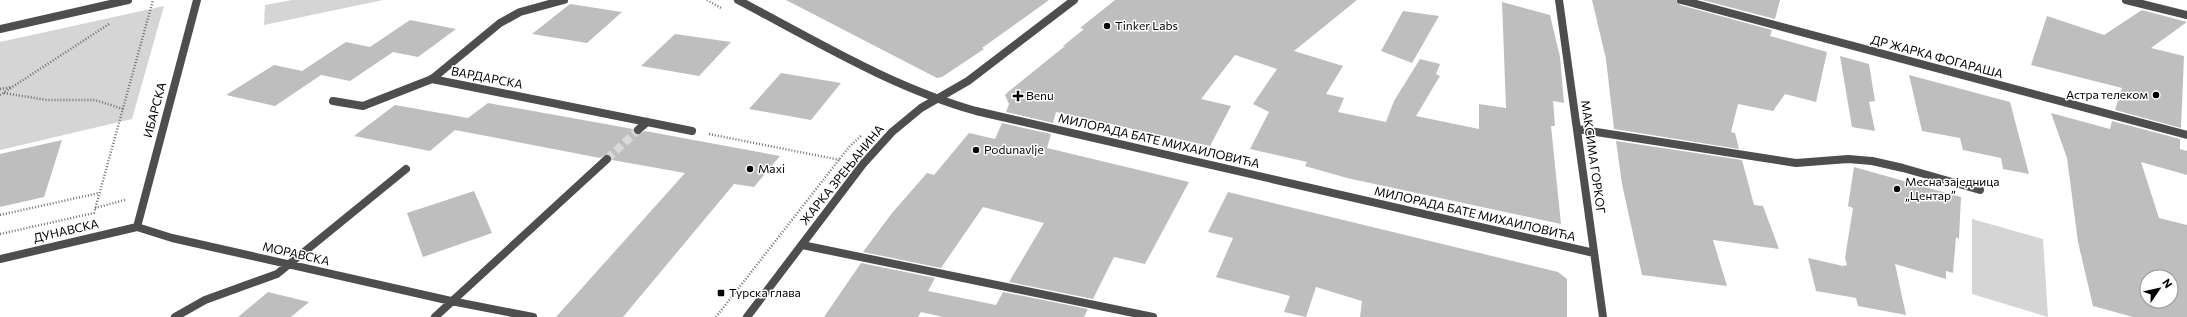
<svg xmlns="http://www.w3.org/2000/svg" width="2187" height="317" font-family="Commissioner,sans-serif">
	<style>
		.green { fill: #d5d5d5 }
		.building { fill: #bebebe; fill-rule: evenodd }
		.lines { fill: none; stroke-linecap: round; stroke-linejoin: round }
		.minor-tunnel { stroke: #d9d9d9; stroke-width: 8; stroke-dasharray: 8 4; stroke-linecap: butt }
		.path { stroke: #707070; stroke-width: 2.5; stroke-dasharray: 1 2; stroke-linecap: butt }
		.service { stroke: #4e4e4e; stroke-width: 8 }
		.minor { stroke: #4e4e4e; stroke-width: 8 }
		.tertiary { stroke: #4e4e4e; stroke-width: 8 }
		.poi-dot { fill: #000; stroke: #fff; stroke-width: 1.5 }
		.labels { text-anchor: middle; stroke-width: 3; stroke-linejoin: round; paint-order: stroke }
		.poi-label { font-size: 12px; fill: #000; stroke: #fff; text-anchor: start }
		.street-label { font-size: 12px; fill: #000; stroke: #fff }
	</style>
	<rect width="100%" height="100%" fill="#fff"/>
	<path class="green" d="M 292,0 L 383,0 L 264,25 L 265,5 Z
		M 164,6 L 132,119 L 0,150 L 0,42 Z
		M 1972,219 L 2043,239 L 2048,317 L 1972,294 Z"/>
	<path class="building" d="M 786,0 L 1049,0 L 982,48 L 984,49 L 942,77 L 937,78 Z
		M 1115,0 L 1357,0 L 1294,51 L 1343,66 L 1326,94 L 1344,98 L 1338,112 L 1386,122 L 1394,101 L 1420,59 L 1440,64 L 1436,74 L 1440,76 L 1416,116 L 1479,129 L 1479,104 L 1506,108 L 1502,2 L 1550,15 L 1560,57 L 1564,103 L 1553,101 L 1555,126 L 1551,126 L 1561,224 L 1347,178 L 1305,166 L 1307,162 L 1250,149 L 1269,112 L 1253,104 L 1277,69 L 1235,55 L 1201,99 L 1231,106 L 1210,146 L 1056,112 L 1053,123 L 1006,112 L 1009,104 L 1005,95 L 1008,92 L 1065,46 L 1063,46 L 1084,29 L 1080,28 Z
		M 1592,0 L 1676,0 L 1680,5 L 1772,30 L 1770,36 L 1827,52 L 1816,102 L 1785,94 L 1773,111 L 1738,104 L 1731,132 L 1735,133 L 1739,149 L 1614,129 L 1606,59 Z
		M 1702,0 L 1780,0 L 1775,19 Z
		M 570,4 L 622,12 L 587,43 L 532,34 Z
		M 2142,10 L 2187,22 L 2151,48 L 2184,56 L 2181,128 L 2115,110 L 2122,88 L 2031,65 L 2047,16 L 2104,35 Z
		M 1403,11 L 1439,16 L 1412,63 L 1381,51 Z
		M 410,20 L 456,29 L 418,57 L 393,52 L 350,81 L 302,71 L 346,42 L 370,47 Z
		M 675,34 L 731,42 L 699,76 L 641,66 Z
		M 1840,56 L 1869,64 L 1875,101 L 1869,102 L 1875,131 L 1852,127 Z
		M 274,65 L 321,75 L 275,106 L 226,95 Z
		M 781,73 L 841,83 L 811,120 L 749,109 Z
		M 1909,75 L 2010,102 L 2029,174 L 2003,169 L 2001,158 L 1963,150 L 1960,138 L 1922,131 Z
		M 488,103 L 633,129 L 634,133 L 637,135 L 645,131 L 780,156 L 754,187 L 734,184 L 623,317 L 556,317 L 685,173 L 612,160 L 608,154 L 600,158 L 455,130 L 430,151 L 354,136 L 395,105 L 468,118 Z
		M 2051,113 L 2110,129 L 2112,121 L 2180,139 L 2180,149 L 2187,151 L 2187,175 L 2141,162 L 2159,218 L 2187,225 L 2187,317 L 2133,317 L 2093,306 L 2078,242 L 2067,158 ZM 2147,277 L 2171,277 L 2171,301 L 2147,301 Z
		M 1002,123 L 1051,134 L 1047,148 L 1189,182 L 1145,264 L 1114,257 L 1093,299 L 1009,282 L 1044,223 L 983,207 L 941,268 L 863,252 L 892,213 L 927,173 L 934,175 L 969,133 L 995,139 Z
		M 62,140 L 44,197 L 0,207 L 0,154 Z
		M 1616,141 L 1742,160 L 1754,205 L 1763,206 L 1779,249 L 1713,240 L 1727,286 L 1642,275 L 1622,184 Z
		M 1854,167 L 1961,197 L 1959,239 L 1956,237 L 1953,273 L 1946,271 L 1946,279 L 1895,264 L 1906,315 L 1858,306 L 1856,298 L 1816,291 L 1808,258 L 1843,266 L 1847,265 L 1845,258 L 1853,208 L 1848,206 Z
		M 474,191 L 492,233 L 423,257 L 407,213 Z
		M 1228,192 L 1558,272 L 1567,279 L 1567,317 L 1360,317 L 1362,301 L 1316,287 L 1306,317 L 1284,312 L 1290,296 L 1216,277 L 1233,238 L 1208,232 Z
		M 861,263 L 935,278 L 928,291 L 996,305 L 1003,292 L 1088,309 L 1084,317 L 943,317 L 921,312 L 918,317 L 824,317 Z
		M 268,292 L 309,302 L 291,317 L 238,317 Z"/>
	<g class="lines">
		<path class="minor-tunnel" d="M 607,159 L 638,130"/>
		<path class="path" d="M 707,0 L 721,8
			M 0,89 L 12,87
			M 4,93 L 47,100 L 95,100 L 123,109
			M 0,95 L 109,24
			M 709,134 L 840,160
			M 95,208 L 125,200
			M 0,215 L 99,193
			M 0,234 L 94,213 L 153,0
			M 716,317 L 849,147 L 862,135"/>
		<path class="service" d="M 333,101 L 363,106 L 432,79
			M 802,245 L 1153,317"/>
		<path class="minor" d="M 738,0 C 816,41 891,87 976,111 L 1594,253
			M 1559,0 L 1603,317
			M 1681,0 L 2187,135
			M 2126,0 L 2187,15
			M 0,29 L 128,0
			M 432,79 L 692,131
			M 432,79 L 500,23 L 520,12 L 564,0
			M 1577,129 L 1796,163 L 1848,159 L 1872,161 L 1903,168 L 1980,190
			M 638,130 L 647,122
			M 137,227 L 172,238 L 451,301 L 533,317
			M 137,227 L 197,0
			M 0,259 L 137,227
			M 175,317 L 205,300 L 277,274 L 406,169
			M 435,317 L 607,159"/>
		<path class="tertiary" d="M 747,317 L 863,164 L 892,132 L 921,108 L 968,81 L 1074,0"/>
	</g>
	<g class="poi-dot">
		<circle cx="1107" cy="26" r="4"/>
		<circle cx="2156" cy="95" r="4"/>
		<path d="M1016 90h4v4h4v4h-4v4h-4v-4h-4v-4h4z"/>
		<circle cx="976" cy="150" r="4"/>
		<circle cx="750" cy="169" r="4"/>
		<circle cx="1897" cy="189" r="4"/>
		<rect x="717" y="289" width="8" height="8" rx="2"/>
	</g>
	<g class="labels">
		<g class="poi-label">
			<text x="1115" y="30">Tinker Labs</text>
			<text x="2148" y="99" text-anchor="end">Астра телеком</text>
			<text x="1026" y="100">Benu</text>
			<text x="984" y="154">Podunavlje</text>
			<text x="758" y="173">Maxi</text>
			<text x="1905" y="186">Месна заједница<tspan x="1905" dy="14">„Центар”</tspan></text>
			<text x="729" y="297">Турска глава</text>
		</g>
		<g class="street-label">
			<text transform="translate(1937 57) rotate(15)" y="4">ДР ЖАРКА ФОГАРАША</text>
			<text transform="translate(487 78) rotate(11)" y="4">ВАРДАРСКА</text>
			<text transform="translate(155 110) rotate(-75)" y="4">ИБАРСКА</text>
			<text transform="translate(1159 141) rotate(13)" y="4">МИЛОРАДА БАТЕ МИХАИЛОВИЋА</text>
			<text transform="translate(1593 157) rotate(82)" y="4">МАКСИМА ГОРКОГ</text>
			<text transform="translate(842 175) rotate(-51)" y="4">ЖАРКА ЗРЕЊАНИНА</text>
			<text transform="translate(1475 214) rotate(13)" y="4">МИЛОРАДА БАТЕ МИХАИЛОВИЋА</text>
			<text transform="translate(66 231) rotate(-13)" y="4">ДУНАВСКА</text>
			<text transform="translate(296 254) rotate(13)" y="4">МОРАВСКА</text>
		</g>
	</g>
	<g transform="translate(2159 289) rotate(56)"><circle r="19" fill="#ffffff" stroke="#999999"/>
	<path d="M0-3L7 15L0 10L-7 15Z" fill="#000000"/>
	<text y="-6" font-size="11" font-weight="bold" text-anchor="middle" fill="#000000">N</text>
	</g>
</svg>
